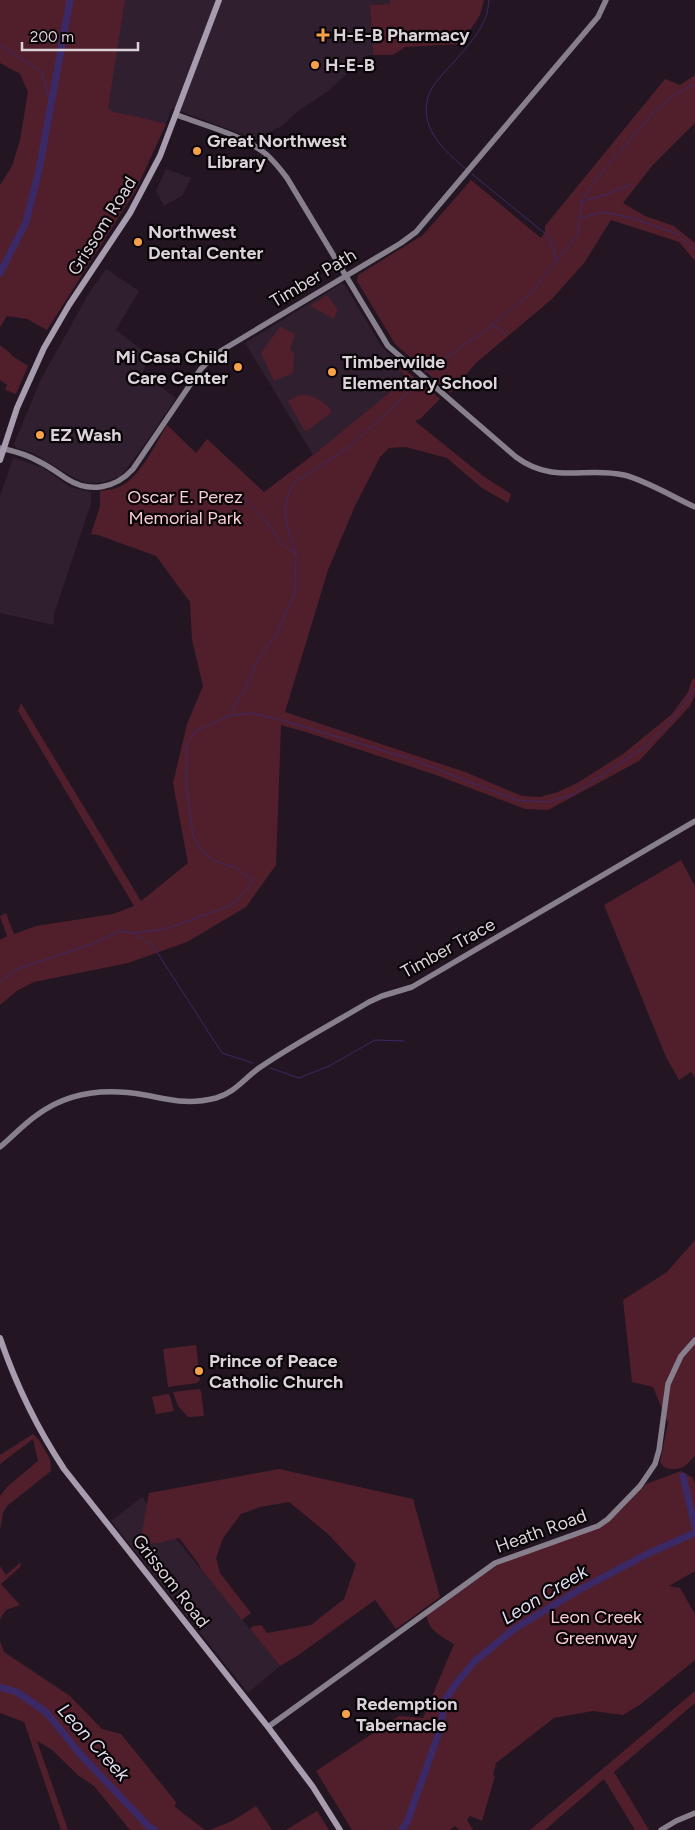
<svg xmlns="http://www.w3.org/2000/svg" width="695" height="1830" font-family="Figtree,sans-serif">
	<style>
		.built { fill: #301f2e }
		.green { fill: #511f2b }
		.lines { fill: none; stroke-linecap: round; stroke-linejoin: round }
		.stream { stroke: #3b2967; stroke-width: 1 }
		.river { stroke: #3b2967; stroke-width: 7 }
		.secondary { stroke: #87808c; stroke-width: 5.5 }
		.primary { stroke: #a69cad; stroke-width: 6 }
		.poi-dot { fill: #f7a149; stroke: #090408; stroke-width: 2 }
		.labels { text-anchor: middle; stroke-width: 4.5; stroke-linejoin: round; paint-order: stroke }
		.poi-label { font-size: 18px; font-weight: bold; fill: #dcd2da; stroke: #090408; text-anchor: start }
		.street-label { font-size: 18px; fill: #dcd2da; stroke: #090408 }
		.park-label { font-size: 18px; fill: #f9cbd2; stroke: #090408 }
		.water-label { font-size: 19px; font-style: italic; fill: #dfdcef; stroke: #090408 }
	</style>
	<rect width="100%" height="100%" fill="#231522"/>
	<path class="built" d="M 121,0 L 390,0 L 390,4 L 370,5 L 373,55 L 368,55 L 327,92 L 298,111 L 282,126 L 259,137 L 257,140 L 172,108 L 166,124 L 105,113 Z
		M 166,169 L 191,178 L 182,196 L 164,206 L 156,191 Z
		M 106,269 L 139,291 L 116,330 L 150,356 L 142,373 L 176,398 L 145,444 L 121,476 L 104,482 L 88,483 L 74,478 L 33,453 L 17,448 L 14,444 L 40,381 L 89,293 Z
		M 342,283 L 344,284 L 382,347 L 402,367 L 400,369 L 406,379 L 313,455 L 245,343 Z
		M 13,458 L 42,467 L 70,487 L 91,492 L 91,504 L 54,614 L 54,625 L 0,613 L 0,496 Z
		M 142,1497 L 280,1666 L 248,1693 L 111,1521 Z"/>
	<path class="green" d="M 0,0 L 125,0 L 108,108 L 113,112 L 143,118 L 166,124 L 136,190 L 47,330 L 27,319 L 7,316 L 0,327 L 0,185 L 12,166 L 20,140 L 28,92 L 20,74 L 0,63 Z
		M 390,0 L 484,0 L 480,15 L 461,44 L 405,47 L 393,55 L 373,55 L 370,5 L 390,4 Z
		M 695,75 L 695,123 L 652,166 L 623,203 L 645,216 L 674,226 L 695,243 L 695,261 L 679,242 L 611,220 L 584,263 L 552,299 L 476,363 L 450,393 L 395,344 L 357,281 L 358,275 L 423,235 L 471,180 L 541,238 L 545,232 L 545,226 L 665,79 L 680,85 Z
		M 327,295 L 338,310 L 334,319 L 310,306 Z
		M 280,327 L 295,334 L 290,350 L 294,352 L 293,373 L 274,381 L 261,353 Z
		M 0,345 L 10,353 L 11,355 L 28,366 L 16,394 L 5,390 L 7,385 L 0,380 Z
		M 402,367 L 440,399 L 420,419 L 415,421 L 483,476 L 511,494 L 508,503 L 482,488 L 447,458 L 406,447 L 389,448 L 380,457 L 355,506 L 328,570 L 285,712 L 465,772 L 522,796 L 540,797 L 558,792 L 577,783 L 623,754 L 672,714 L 688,692 L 692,680 L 695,678 L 695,695 L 690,706 L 639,761 L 548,810 L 525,809 L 436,775 L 309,733 L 281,725 L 276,865 L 246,907 L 187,942 L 128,963 L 34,982 L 18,990 L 0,1005 L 0,940 L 7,936 L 0,916 L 6,913 L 14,934 L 36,926 L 113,914 L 134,906 L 18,711 L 21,703 L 141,901 L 188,863 L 173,783 L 187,724 L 203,686 L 192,640 L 190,602 L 156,556 L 98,535 L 91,534 L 100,506 L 100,491 C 108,490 116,489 123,485 C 141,475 156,443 167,425 L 196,453 L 207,439 L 264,492 L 313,455 L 406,379 L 400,369 Z
		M 304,394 C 316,398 325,401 332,412 L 307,431 L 304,430 L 288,401 L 291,399 Z
		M 681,860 L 695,886 L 695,1078 L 691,1072 L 679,1080 L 666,1057 L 604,905 Z
		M 695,1240 L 695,1456 C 691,1459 690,1462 686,1465 C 679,1471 664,1471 660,1462 L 668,1423 L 653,1387 L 632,1382 L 623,1300 L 667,1272 Z
		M 196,1345 L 200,1380 L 197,1383 L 168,1387 L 163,1349 Z
		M 199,1389 L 201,1391 L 204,1416 L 188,1417 L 178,1406 L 173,1392 Z
		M 168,1394 L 170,1396 L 174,1411 L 156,1414 L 152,1397 Z
		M 33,1434 L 39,1440 L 50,1459 L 51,1471 L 7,1506 L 3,1513 L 0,1530 L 0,1496 L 7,1487 L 38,1461 L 33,1439 L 0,1464 L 0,1455 Z
		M 279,1469 L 413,1499 L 440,1597 L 396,1629 L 375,1600 L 297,1656 L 280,1666 L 250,1629 L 253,1626 L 261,1625 L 267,1633 L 311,1625 L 344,1599 L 356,1564 L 328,1534 L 289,1502 L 260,1507 L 241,1514 L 223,1538 L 216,1558 L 220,1573 L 251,1613 L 242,1620 L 201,1569 L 198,1563 L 179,1538 L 158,1543 L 140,1544 L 149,1493 Z
		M 681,1471 L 693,1478 L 695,1485 L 695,1571 L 669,1586 L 680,1588 L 695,1614 L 695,1660 L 641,1704 L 623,1715 L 593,1711 L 554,1718 L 496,1763 L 493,1775 L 495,1776 L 482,1821 L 470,1816 L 467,1820 L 473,1830 L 459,1830 L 455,1826 L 450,1830 L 352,1830 L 316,1771 L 399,1716 L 423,1718 L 454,1644 C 443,1637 427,1630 427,1615 L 499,1564 L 595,1529 L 621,1510 L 646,1484 Z
		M 21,1562 L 20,1567 L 1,1584 L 20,1605 L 6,1610 L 0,1619 L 0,1566 L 6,1575 Z
		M 0,1641 L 4,1652 L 70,1696 L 102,1729 L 121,1734 L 176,1802 L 175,1807 L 205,1830 L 130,1830 L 94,1786 L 79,1776 L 51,1749 L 37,1741 L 68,1830 L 61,1830 L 24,1722 L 0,1713 Z
		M 695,1691 L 695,1703 L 614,1772 L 649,1830 L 635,1830 L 604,1779 L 545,1830 L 530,1830 Z
		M 256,1806 L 272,1830 L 210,1830 L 232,1821 Z
		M 317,1811 L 329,1830 L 286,1830 Z"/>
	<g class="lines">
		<path class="stream" d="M 0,45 L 42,72 L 50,104
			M 466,169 C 443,150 416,125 430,92 C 436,79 450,67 459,56 C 469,45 479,33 485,19 C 488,13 488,6 489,0
			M 472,174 L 548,236 L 555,252 L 555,261
			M 583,201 L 605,195 L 632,184
			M 581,218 L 601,212 L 632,218 L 678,234 L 695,250
			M 493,326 L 500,329 L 506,335
			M 424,373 L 483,332 L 529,295 L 578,234 L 582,201 L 596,179 L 654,112 L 672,97 L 690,86 L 695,85
			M 242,495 L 265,520 L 282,544 L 295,554
			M 228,716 L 251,713 L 281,720 L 411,759 L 516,800 L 548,802 L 574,794 L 646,746 L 666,727 L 683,707 L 695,688
			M 135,934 L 153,946 L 222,1053 L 253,1063
			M 0,982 L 17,969 L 89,945 L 120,931 L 134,933 L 165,929 L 230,906 L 238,900 L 253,880 L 236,868 L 212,860 L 201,849 L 193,836 L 186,782 L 187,743 L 196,731 L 228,716 L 245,690 L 259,658 L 277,634 L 295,592 L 296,555 L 287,526 L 285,507 L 289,492 L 295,482 L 349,447 L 402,399 L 420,378
			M 270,1068 L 299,1078 L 329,1066 L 375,1040 L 404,1041"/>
		<path class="river" d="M 0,273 L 26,222 L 39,170 L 70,0
			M 683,1476 L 695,1527
			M 0,1687 L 17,1692 L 46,1712 L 81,1755 L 150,1828 L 155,1830
			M 402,1830 L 407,1822 L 442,1724 L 443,1703 L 458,1681 L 475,1661 L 514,1629 L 579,1590 L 649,1553 L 695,1533"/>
		<path class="secondary" d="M 177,115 C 205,126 243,135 266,154 C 274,161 281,170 287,178 L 388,346 L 516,457 C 554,485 585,466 624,475 C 645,480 675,498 695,507
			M 0,448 C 14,451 28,455 40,462 C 50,467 58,473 67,479 C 89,493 115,489 133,469 L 200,370 L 214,355 L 401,243 L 416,232 L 598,17 L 606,0
			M 0,1147 C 12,1137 24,1124 37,1115 C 69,1091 107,1088 145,1095 C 172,1100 188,1105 216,1098 C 234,1093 244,1079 259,1068 C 294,1044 332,1024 369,1002 L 382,996 L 412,987 L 695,821
			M 268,1727 L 495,1563 L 598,1526 L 608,1519 L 640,1486 L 655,1464 L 659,1450 L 668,1384 L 681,1356 L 695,1340
			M 661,1830 L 676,1821 L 695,1813"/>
		<path class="primary" d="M 0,460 L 17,408 L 44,348 L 69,305 L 130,213 L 160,156 L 219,0
			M 0,1338 C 16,1385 37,1428 64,1469 L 268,1727 L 313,1787 L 340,1830"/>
	</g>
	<g class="poi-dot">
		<path d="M320.5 27.5h5v5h5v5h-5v5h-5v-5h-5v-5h5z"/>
		<circle cx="315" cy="65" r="5"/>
		<circle cx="197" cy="151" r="5"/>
		<circle cx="138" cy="242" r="5"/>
		<circle cx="238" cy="367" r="5"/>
		<circle cx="332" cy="372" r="5"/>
		<circle cx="40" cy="435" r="5"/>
		<circle cx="199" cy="1371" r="5"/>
		<circle cx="346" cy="1714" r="5"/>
	</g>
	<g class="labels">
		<g class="poi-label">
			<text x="333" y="41">H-E-B Pharmacy</text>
			<text x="325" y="71">H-E-B</text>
			<text x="207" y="147">Great Northwest<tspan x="207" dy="21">Library</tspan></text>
			<text x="148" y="238">Northwest<tspan x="148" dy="21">Dental Center</tspan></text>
			<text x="228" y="363" text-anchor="end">Mi Casa Child<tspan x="228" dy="21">Care Center</tspan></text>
			<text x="342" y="368">Timberwilde<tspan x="342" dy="21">Elementary School</tspan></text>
			<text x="50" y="441">EZ Wash</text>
			<text x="209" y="1367">Prince of Peace<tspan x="209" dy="21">Catholic Church</tspan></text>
			<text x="356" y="1710">Redemption<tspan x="356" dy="21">Tabernacle</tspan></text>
		</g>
		<g class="street-label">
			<text transform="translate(102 226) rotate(-58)" y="6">Grissom Road</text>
			<text transform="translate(313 278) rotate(-31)" y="6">Timber Path</text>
			<text transform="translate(448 948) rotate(-29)" y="6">Timber Trace</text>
			<text transform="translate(541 1531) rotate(-20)" y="6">Heath Road</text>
			<text transform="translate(171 1581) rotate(52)" y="6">Grissom Road</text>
		</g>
		<g class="park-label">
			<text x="185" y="503">Oscar E. Perez<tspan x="185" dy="21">Memorial Park</tspan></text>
			<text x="596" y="1623">Leon Creek<tspan x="596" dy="21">Greenway</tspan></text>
		</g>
		<g class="water-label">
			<text transform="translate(544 1594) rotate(-31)" y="7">Leon Creek</text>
			<text transform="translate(94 1742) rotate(48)" y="7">Leon Creek</text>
		</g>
	</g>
	<path d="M22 42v8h116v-8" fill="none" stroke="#dcd2da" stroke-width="2.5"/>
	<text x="30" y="42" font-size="15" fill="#dcd2da" stroke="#090408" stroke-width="4" paint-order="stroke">200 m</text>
</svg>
